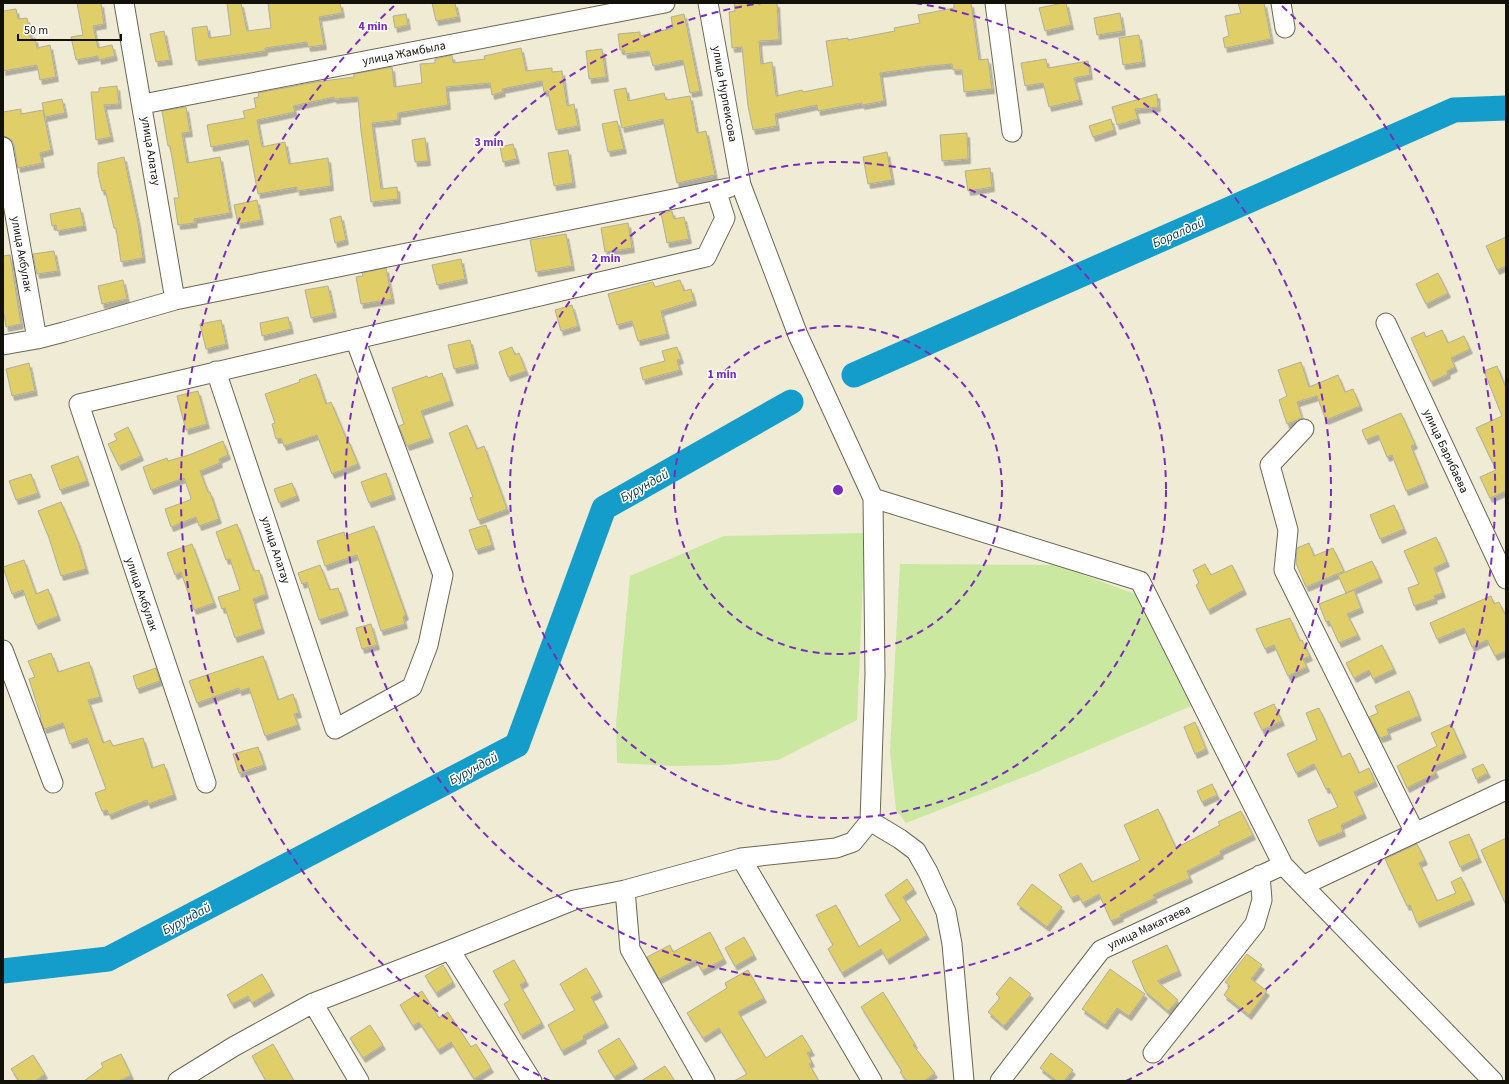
<svg xmlns="http://www.w3.org/2000/svg" width="1509" height="1084" font-family="'Source Sans 3',sans-serif">
	<style>
		.green { fill: #cbe8a1 }
		.lines { fill: none; stroke-linecap: round; stroke-linejoin: round }
		.river { stroke: #149dca; stroke-width: 25 }
		.building { fill: #e0ce69; stroke: #b1ae99; filter: url(#shadow) }
		.minor-casing { stroke: #6a6754; stroke-width: 21 }
		.minor { stroke: #fff; stroke-width: 19 }
		.ring { fill: none; stroke: #7b2cbf; stroke-width: 2; stroke-dasharray: 7 5 }
		.labels { text-anchor: middle; stroke-width: 3; stroke-linejoin: round; paint-order: stroke }
		.street-label { font-size: 12px; fill: #121109; stroke: #fff }
		.water-label { font-size: 13px; font-style: italic; fill: #003649; stroke: #fff }
		.centre { fill: #7b2cbf; stroke: #fff; stroke-width: 2 }
		.ring-label { font-size: 12px; text-anchor: middle; font-weight: bold; fill: #7b2cbf; stroke: #fff; stroke-width: 3; stroke-linejoin: round; paint-order: stroke }
	</style>
	<defs>
		<filter id="shadow"><feDropShadow dx="2.5" dy="4.5" stdDeviation="0" flood-color="#0004"/></filter>
	</defs>
	<rect width="100%" height="100%" fill="#efebd5"/>
	<path class="green" d="M 865,533 L 857,720 L 778,760 L 723,765 L 672,766 L 617,763 L 616,724 L 630,576 L 724,536 Z
		M 900,564 L 1057,565 L 1135,594 L 1191,706 L 1034,773 L 906,823 L 896,810 L 890,751 Z"/>
	<g class="lines">
		<path class="river" d="M 854,375 L 1454,110 L 1506,108
			M 3,971 L 108,959 L 517,745 L 604,508 L 791,402"/>
	</g>
	<path class="building" d="M 77,3 L 101,3 L 104,24 L 93,26 L 98,48 L 112,45 L 115,56 L 99,60 L 98,56 L 76,60 L 71,37 L 83,35 Z
		M 227,3 L 241,3 L 247,31 L 271,28 L 268,3 L 340,3 L 342,13 L 319,17 L 324,45 L 308,47 L 307,42 L 265,48 L 265,51 L 196,61 L 192,28 L 207,26 L 209,38 L 231,35 Z
		M 432,3 L 455,3 L 458,17 L 436,21 Z
		M 734,3 L 777,3 L 779,40 L 759,41 L 761,64 L 772,62 L 776,96 L 802,90 L 803,92 L 833,86 L 826,41 L 848,38 L 848,40 L 895,31 L 894,28 L 920,23 L 918,15 L 954,8 L 954,3 L 971,3 L 979,60 L 988,59 L 992,89 L 964,92 L 962,70 L 953,70 L 952,64 L 929,66 L 880,73 L 884,101 L 862,105 L 862,103 L 818,111 L 817,105 L 775,114 L 777,126 L 753,130 L 748,106 L 742,47 L 732,48 L 729,12 L 735,11 Z
		M 1063,3 L 1066,3 L 1071,25 L 1045,31 L 1039,8 Z
		M 1238,3 L 1264,3 L 1271,39 L 1225,48 L 1223,38 L 1229,36 L 1225,16 L 1241,13 Z
		M 16,9 L 18,19 L 27,18 L 31,39 L 35,38 L 37,48 L 50,45 L 56,77 L 40,80 L 37,65 L 3,71 L 3,11 Z
		M 1120,13 L 1123,31 L 1097,35 L 1094,18 Z
		M 406,14 L 408,25 L 395,28 L 393,16 Z
		M 684,14 L 700,91 L 690,93 L 683,60 L 653,66 L 649,51 L 625,54 L 624,50 L 620,50 L 618,34 L 640,32 L 640,36 L 673,28 L 671,17 Z
		M 164,31 L 170,60 L 156,62 L 150,34 Z
		M 1139,35 L 1143,62 L 1123,65 L 1119,38 Z
		M 521,48 L 526,71 L 552,68 L 552,72 L 562,71 L 567,106 L 574,104 L 578,126 L 556,130 L 548,91 L 544,92 L 542,81 L 502,89 L 503,92 L 492,95 L 490,83 L 446,87 L 448,105 L 398,113 L 398,120 L 372,123 L 381,189 L 397,187 L 398,199 L 371,202 L 361,131 L 358,97 L 334,99 L 334,97 L 293,106 L 295,112 L 257,120 L 262,147 L 285,142 L 289,164 L 328,158 L 331,186 L 297,191 L 297,187 L 258,194 L 248,140 L 211,147 L 207,125 L 245,118 L 243,111 L 256,108 L 254,98 L 259,97 L 258,93 L 316,82 L 354,77 L 354,74 L 392,67 L 394,87 L 422,83 L 420,64 L 435,63 L 435,59 L 452,55 L 453,63 L 485,59 L 484,56 Z
		M 602,49 L 606,77 L 589,79 L 586,51 Z
		M 1046,59 L 1048,68 L 1088,61 L 1090,75 L 1074,78 L 1080,100 L 1049,107 L 1043,83 L 1025,86 L 1021,63 Z
		M 117,86 L 119,104 L 104,105 L 111,137 L 96,140 L 91,92 L 99,92 L 99,88 Z
		M 626,88 L 628,101 L 664,93 L 666,100 L 690,96 L 697,133 L 706,131 L 715,175 L 677,183 L 663,119 L 622,128 L 614,90 Z
		M 1157,94 L 1158,107 L 1135,109 L 1138,119 L 1117,125 L 1112,107 Z
		M 62,99 L 65,113 L 45,117 L 42,103 Z
		M 186,107 L 190,132 L 182,133 L 187,163 L 220,157 L 230,213 L 194,219 L 195,223 L 178,225 L 174,198 L 179,198 L 170,146 L 168,146 L 162,111 Z
		M 21,109 L 21,114 L 43,110 L 51,150 L 40,153 L 42,163 L 18,168 L 14,145 L 12,140 L 7,137 L 3,136 L 3,112 Z
		M 1111,119 L 1114,130 L 1093,137 L 1089,126 Z
		M 617,121 L 624,149 L 608,152 L 602,124 Z
		M 967,133 L 968,159 L 942,161 L 940,135 Z
		M 425,138 L 428,161 L 415,162 L 412,140 Z
		M 513,144 L 517,159 L 503,162 L 500,147 Z
		M 568,150 L 573,183 L 554,186 L 548,153 Z
		M 887,152 L 892,180 L 868,184 L 863,157 Z
		M 124,157 L 138,223 L 143,258 L 121,262 L 116,228 L 114,228 L 105,190 L 102,191 L 98,174 L 98,163 Z
		M 990,168 L 992,187 L 968,191 L 965,171 Z
		M 257,200 L 261,220 L 238,224 L 234,205 Z
		M 80,208 L 84,226 L 57,231 L 56,225 L 52,226 L 50,214 Z
		M 672,211 L 674,219 L 684,217 L 689,239 L 667,243 L 661,213 Z
		M 341,216 L 346,240 L 335,243 L 330,219 Z
		M 628,223 L 632,248 L 605,252 L 601,228 Z
		M 566,234 L 572,266 L 536,272 L 530,240 Z
		M 1506,237 L 1506,266 L 1497,270 L 1486,246 Z
		M 54,251 L 58,271 L 37,274 L 33,254 Z
		M 10,255 L 21,324 L 6,327 L 3,308 L 3,256 Z
		M 461,259 L 465,279 L 437,285 L 432,265 Z
		M 386,268 L 392,299 L 361,304 L 356,277 L 363,276 L 362,273 Z
		M 1438,273 L 1448,293 L 1426,304 L 1416,284 Z
		M 123,280 L 127,299 L 102,304 L 98,286 Z
		M 680,280 L 684,291 L 691,289 L 694,301 L 661,311 L 667,334 L 638,341 L 632,321 L 617,325 L 608,294 L 653,282 L 655,287 Z
		M 328,286 L 334,313 L 311,318 L 305,290 Z
		M 572,305 L 578,326 L 561,331 L 555,310 Z
		M 288,317 L 291,329 L 262,336 L 260,323 Z
		M 221,320 L 226,344 L 206,349 L 200,324 Z
		M 1442,330 L 1448,343 L 1464,336 L 1470,349 L 1451,358 L 1455,367 L 1447,371 L 1448,374 L 1431,382 L 1411,338 L 1424,332 L 1426,337 Z
		M 470,340 L 476,364 L 454,369 L 448,345 Z
		M 512,347 L 515,355 L 519,353 L 526,371 L 508,377 L 499,352 Z
		M 677,347 L 681,359 L 677,360 L 680,370 L 643,380 L 640,368 L 665,361 L 662,351 Z
		M 1301,362 L 1309,387 L 1338,375 L 1345,392 L 1353,389 L 1360,406 L 1326,420 L 1317,396 L 1297,402 L 1302,418 L 1287,424 L 1279,400 L 1287,396 L 1278,370 Z
		M 29,363 L 35,391 L 12,396 L 6,369 Z
		M 1497,366 L 1506,388 L 1506,491 L 1490,498 L 1480,477 L 1496,470 L 1476,428 L 1502,416 L 1484,371 Z
		M 442,373 L 451,401 L 421,411 L 431,438 L 407,446 L 399,426 L 404,424 L 392,388 L 427,376 L 428,378 Z
		M 316,374 L 326,404 L 331,402 L 347,440 L 348,440 L 358,464 L 332,474 L 317,435 L 284,446 L 281,438 L 276,439 L 272,424 L 275,423 L 265,394 L 300,382 L 299,380 Z
		M 198,391 L 207,424 L 186,430 L 177,396 Z
		M 1401,413 L 1415,444 L 1411,446 L 1426,483 L 1406,491 L 1392,455 L 1387,457 L 1378,435 L 1366,440 L 1362,430 Z
		M 467,425 L 477,449 L 484,446 L 507,509 L 478,520 L 470,498 L 473,497 L 449,433 Z
		M 128,427 L 141,456 L 119,466 L 108,444 L 117,440 L 114,434 Z
		M 223,441 L 228,455 L 219,459 L 220,463 L 200,471 L 208,492 L 210,492 L 219,519 L 199,526 L 196,517 L 171,527 L 165,509 L 190,500 L 191,498 L 184,478 L 151,490 L 143,467 L 167,458 L 168,461 L 189,455 Z
		M 78,456 L 87,481 L 60,490 L 51,466 Z
		M 386,473 L 393,495 L 369,503 L 361,482 Z
		M 31,474 L 38,493 L 16,500 L 9,481 Z
		M 292,483 L 297,496 L 279,503 L 274,489 Z
		M 61,502 L 78,542 L 86,569 L 61,576 L 49,538 L 38,511 Z
		M 1394,505 L 1404,529 L 1380,539 L 1370,515 Z
		M 237,524 L 254,571 L 259,570 L 266,594 L 253,599 L 262,629 L 235,638 L 225,608 L 222,609 L 218,597 L 240,590 L 230,559 L 226,560 L 216,532 Z
		M 486,525 L 492,545 L 476,550 L 469,530 Z
		M 374,526 L 406,615 L 403,617 L 405,624 L 381,631 L 357,555 L 325,566 L 317,541 L 344,532 L 345,536 Z
		M 1436,537 L 1447,562 L 1434,568 L 1443,593 L 1434,596 L 1435,599 L 1414,606 L 1408,588 L 1419,584 L 1404,551 Z
		M 1309,543 L 1314,556 L 1333,548 L 1344,571 L 1306,587 L 1296,563 L 1297,548 Z
		M 192,544 L 214,603 L 194,610 L 181,572 L 175,575 L 167,553 Z
		M 24,560 L 36,594 L 48,589 L 58,616 L 36,625 L 23,590 L 12,594 L 3,567 Z
		M 1372,561 L 1380,578 L 1346,593 L 1338,575 Z
		M 1205,564 L 1211,575 L 1232,565 L 1244,590 L 1208,610 L 1196,585 L 1199,583 L 1193,570 Z
		M 320,565 L 330,590 L 338,588 L 346,611 L 319,620 L 307,582 L 302,584 L 298,573 Z
		M 1354,590 L 1361,608 L 1347,614 L 1358,635 L 1339,643 L 1329,621 L 1326,622 L 1319,604 Z
		M 1491,596 L 1494,604 L 1499,602 L 1506,616 L 1506,651 L 1495,656 L 1487,640 L 1472,647 L 1464,628 L 1437,639 L 1430,623 Z
		M 1290,618 L 1300,641 L 1302,640 L 1310,656 L 1303,659 L 1307,667 L 1288,676 L 1274,645 L 1265,649 L 1256,629 Z
		M 371,624 L 377,645 L 362,649 L 356,628 Z
		M 1382,645 L 1394,669 L 1373,679 L 1369,670 L 1354,678 L 1346,663 Z
		M 51,653 L 58,672 L 89,662 L 100,697 L 88,700 L 103,743 L 110,740 L 113,746 L 143,738 L 152,768 L 164,764 L 174,795 L 148,804 L 147,800 L 109,815 L 107,810 L 102,811 L 95,793 L 106,789 L 87,738 L 70,744 L 63,723 L 44,729 L 40,718 L 41,717 L 29,679 L 35,677 L 28,661 Z
		M 263,656 L 278,700 L 293,694 L 299,713 L 294,714 L 298,725 L 265,736 L 249,688 L 239,691 L 239,688 L 197,703 L 189,681 Z
		M 156,668 L 160,681 L 137,689 L 133,676 Z
		M 1409,691 L 1419,716 L 1387,729 L 1389,735 L 1380,738 L 1369,717 L 1378,713 L 1375,706 Z
		M 1274,704 L 1282,721 L 1262,730 L 1254,713 Z
		M 1319,708 L 1342,757 L 1350,753 L 1359,773 L 1369,768 L 1375,782 L 1354,792 L 1364,814 L 1341,825 L 1343,832 L 1317,842 L 1308,820 L 1338,807 L 1329,788 L 1326,789 L 1314,764 L 1296,773 L 1287,754 L 1317,740 L 1306,713 Z
		M 1195,722 L 1206,749 L 1195,754 L 1184,727 Z
		M 1451,724 L 1464,753 L 1433,767 L 1436,773 L 1407,788 L 1397,766 L 1437,746 L 1431,733 Z
		M 258,747 L 264,765 L 239,773 L 233,754 Z
		M 1483,764 L 1488,773 L 1476,779 L 1472,769 Z
		M 1212,784 L 1217,795 L 1202,802 L 1197,791 Z
		M 1158,809 L 1176,848 L 1220,825 L 1218,822 L 1241,811 L 1253,835 L 1220,851 L 1221,854 L 1187,871 L 1190,878 L 1153,895 L 1155,898 L 1120,915 L 1121,917 L 1111,921 L 1099,894 L 1083,903 L 1078,895 L 1071,898 L 1059,875 L 1081,863 L 1092,882 L 1140,860 L 1124,825 Z
		M 1469,834 L 1479,858 L 1460,867 L 1449,842 Z
		M 1506,838 L 1506,905 L 1481,850 Z
		M 1417,844 L 1425,860 L 1419,863 L 1437,901 L 1456,893 L 1451,882 L 1461,877 L 1472,900 L 1417,923 L 1410,905 L 1407,906 L 1385,859 Z
		M 907,879 L 914,889 L 903,897 L 927,935 L 887,960 L 881,949 L 842,973 L 828,949 L 833,945 L 816,915 L 836,905 L 859,947 L 901,920 L 885,895 Z
		M 1032,884 L 1062,907 L 1047,927 L 1017,904 Z
		M 710,932 L 724,959 L 702,971 L 696,960 L 659,979 L 647,957 L 670,945 L 673,952 Z
		M 744,937 L 754,955 L 735,966 L 725,948 Z
		M 1167,945 L 1179,971 L 1157,981 L 1178,1000 L 1168,1011 L 1145,991 L 1132,961 Z
		M 1247,954 L 1262,965 L 1251,979 L 1267,991 L 1249,1015 L 1224,995 L 1230,986 L 1225,982 Z
		M 514,960 L 526,981 L 520,985 L 542,1023 L 521,1035 L 504,1004 L 510,1000 L 493,971 Z
		M 443,965 L 453,982 L 436,993 L 425,976 Z
		M 586,968 L 600,992 L 591,997 L 606,1023 L 583,1036 L 584,1039 L 562,1051 L 548,1025 L 575,1010 L 560,984 Z
		M 1110,969 L 1145,994 L 1129,1016 L 1117,1008 L 1105,1025 L 1082,1009 Z
		M 748,970 L 764,998 L 738,1012 L 766,1058 L 802,1035 L 812,1051 L 807,1053 L 812,1062 L 809,1064 L 819,1081 L 734,1081 L 747,1074 L 719,1028 L 703,1038 L 687,1013 L 727,988 L 725,983 Z
		M 262,974 L 272,991 L 252,1003 L 248,996 L 232,1004 L 227,995 Z
		M 1010,977 L 1031,994 L 1004,1026 L 988,1012 L 1000,998 L 996,994 Z
		M 422,991 L 439,1018 L 448,1012 L 471,1047 L 476,1044 L 491,1068 L 474,1079 L 451,1042 L 438,1050 L 419,1022 L 413,1026 L 400,1005 Z
		M 883,992 L 915,1044 L 913,1045 L 935,1073 L 924,1081 L 907,1081 L 900,1072 L 902,1071 L 861,1007 Z
		M 370,1025 L 383,1045 L 363,1058 L 350,1038 Z
		M 619,1038 L 635,1064 L 614,1077 L 598,1051 Z
		M 273,1044 L 294,1081 L 266,1081 L 252,1056 Z
		M 1051,1053 L 1073,1070 L 1064,1081 L 1057,1081 L 1040,1068 Z
		M 121,1054 L 131,1075 L 119,1081 L 84,1081 L 103,1067 L 101,1063 Z
		M 33,1055 L 45,1074 L 35,1081 L 19,1081 L 11,1069 Z
		M 665,1066 L 675,1081 L 641,1081 Z"/>
	<g class="lines">
		<g class="minor-casing">
			<path id="minor" d="M 124,3 L 175,300
				M 995,3 L 1012,132
				M 1281,3 L 1285,28
				M 143,104 L 665,3
				M 3,147 L 37,339
				M 1386,323 L 1506,579
				M 3,345 L 37,339 L 64,332 L 175,300 L 728,188
				M 216,371 L 335,729 L 412,687 L 428,645 L 443,575 L 355,339
				M 1304,429 L 1270,465 L 1288,530 L 1284,570 L 1415,833
				M 873,498 L 1140,581 L 1283,865 L 1493,1081
				M 3,650 L 53,783
				M 206,783 L 79,404 L 706,257 L 725,218 L 716,190
				M 870,821 L 900,839 L 916,851 L 928,872 L 946,912 L 952,944 L 964,1081
				M 741,858 L 872,1081
				M 1304,885 L 1506,790
				M 625,890 L 630,949 L 705,1081
				M 450,950 L 532,1081
				M 313,1003 L 359,1081
				M 1153,1053 L 1255,924 L 1262,900 L 1260,875
				M 178,1081 L 233,1047 L 313,1003 L 450,950 L 574,900 L 625,890 L 741,858 L 836,848 L 853,842 L 870,821 L 875,675 L 873,498 L 798,335 L 741,185 L 708,3
				M 1000,1081 L 1101,950 L 1283,865"/>
		</g>
		<use href="#minor" class="minor"/>
	</g>
	<g class="ring">
		<circle cx="838" cy="490" r="164"/>
		<circle cx="838" cy="490" r="328"/>
		<path d="M915 3A493 493 0 1 1 761 3"/>
		<path d="M550 1081A657 657 0 0 1 394 6M1282 6A657 657 0 0 1 1126 1081"/>
	</g>
	<g class="labels">
		<g class="street-label">
			<text transform="translate(404 53) rotate(-11)" y="4">улица Жамбыла</text>
			<text transform="translate(725 94) rotate(80)" y="4">улица Нурпеисова</text>
			<text transform="translate(151 151) rotate(81)" y="4">улица Алатау</text>
			<text transform="translate(22 254) rotate(80)" y="4">улица Акбулак</text>
			<text transform="translate(1446 451) rotate(65)" y="4">улица Барибаева</text>
			<text transform="translate(276 550) rotate(72)" y="4">улица Алатау</text>
			<text transform="translate(142 594) rotate(71)" y="4">улица Акбулак</text>
			<text transform="translate(1149 927) rotate(-25)" y="4">улица Макатаева</text>
		</g>
		<g class="water-label">
			<text transform="translate(1178 232) rotate(-24)" y="5">Боралдай</text>
			<text transform="translate(644 485) rotate(-29)" y="5">Бурундай</text>
			<text transform="translate(473 768) rotate(-28)" y="5">Бурундай</text>
			<text transform="translate(186 918) rotate(-28)" y="5">Бурундай</text>
		</g>
	</g>
	<circle cx="838" cy="490" r="6" class="centre"/>
	<g class="ring-label">
		<text x="373" y="30">4 min</text>
		<text x="489" y="146">3 min</text>
		<text x="606" y="262">2 min</text>
		<text x="722" y="378">1 min</text>
	</g>
	<rect width="1509" height="1084" fill="none" stroke="#121109" stroke-width="8"/>
	<path d="M18 34v6h103v-6" fill="none" stroke="#121109" stroke-width="2"/>
	<text x="24" y="34" font-size="12" fill="#121109" stroke="#ffffff" stroke-width="3" paint-order="stroke">50 m</text>
</svg>
